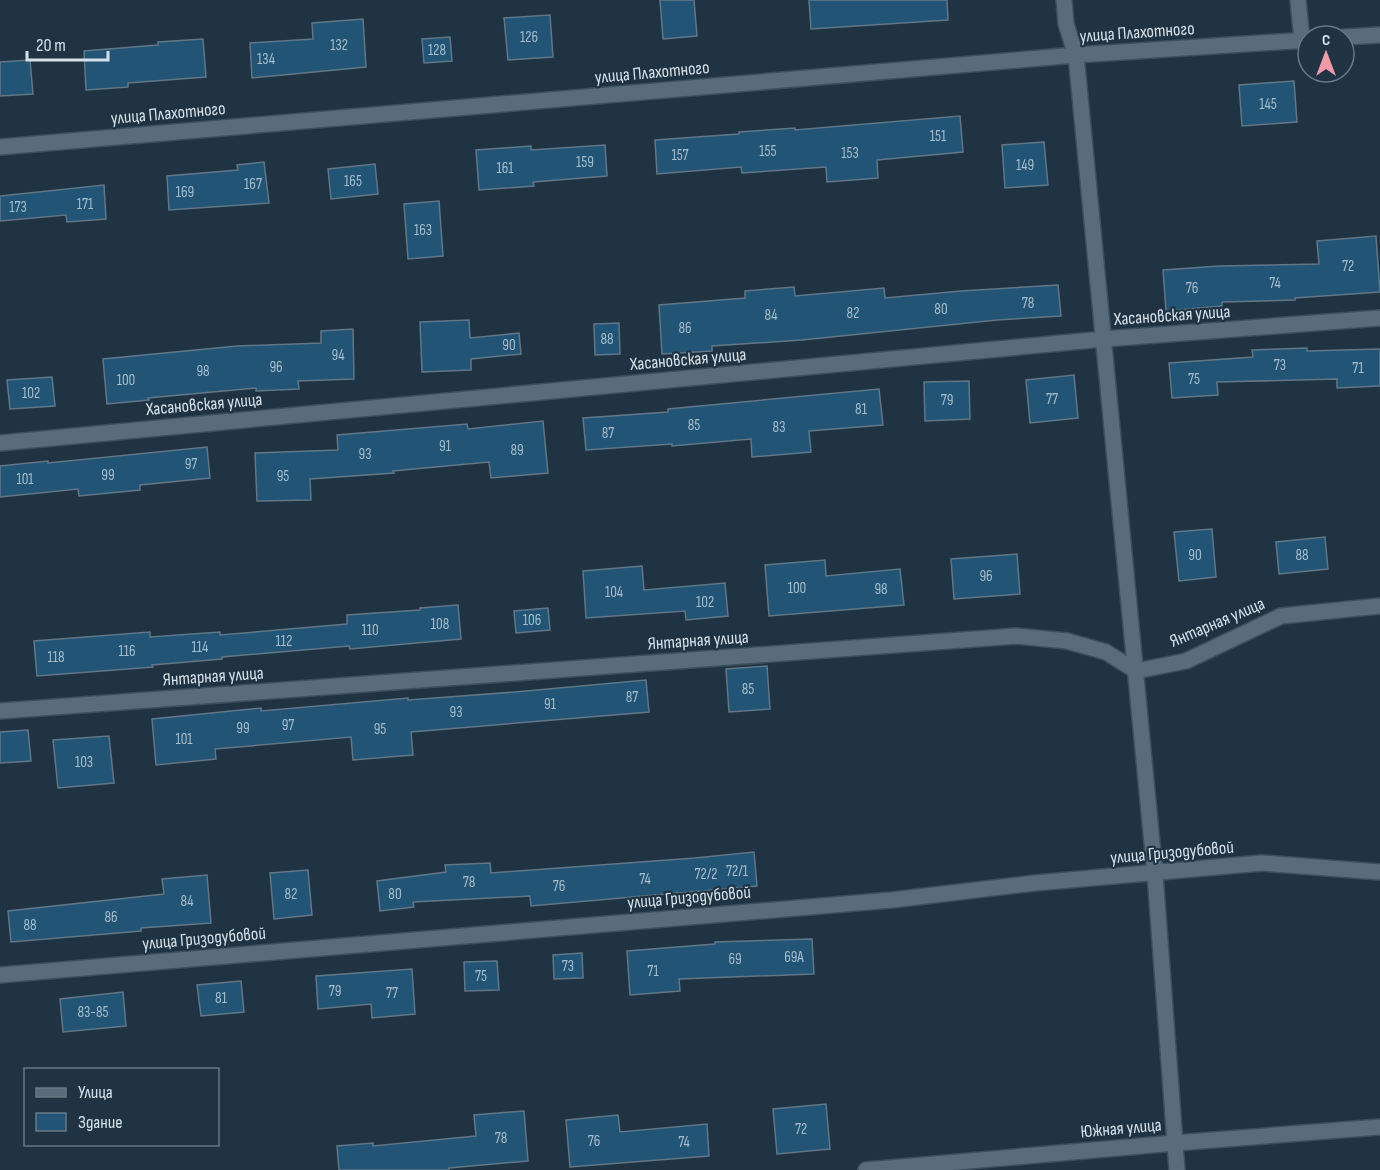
<svg xmlns="http://www.w3.org/2000/svg" width="1380" height="1170" font-family="'Sofia Sans Condensed',sans-serif">
	<style>
		.building { fill: #215475; stroke: #617788; stroke-width: 1.5 }
		.lines { fill: none; stroke-linecap: round; stroke-linejoin: round }
		.service-casing { stroke: #3c4f5d; stroke-width: 18 }
		.minor-casing { stroke: #3c4f5d; stroke-width: 18 }
		.service { stroke: #586c7c; stroke-width: 15 }
		.minor { stroke: #586c7c; stroke-width: 15 }
		.labels { text-anchor: middle; stroke-width: 4.5; stroke-linejoin: round; paint-order: stroke }
		.number-label { font-size: 15px; fill: #a8becd }
		.street-label { font-size: 18px; fill: #d5e1ea; stroke: #1f3342 }
	</style>
	<rect width="100%" height="100%" fill="#1f3342"/>
	<path class="building" d="M 660,0 L 694,0 L 697,36 L 663,39 Z
		M 809,0 L 947,0 L 948,20 L 811,29 Z
		M 550,15 L 553,57 L 508,60 L 504,18 Z
		M 363,19 L 366,67 L 252,78 L 250,43 L 313,39 L 312,23 Z
		M 450,37 L 452,61 L 424,63 L 422,39 Z
		M 203,39 L 206,77 L 128,83 L 128,87 L 86,90 L 84,51 L 158,45 L 158,42 Z
		M 30,60 L 33,94 L 0,96 L 0,62 Z
		M 1294,81 L 1297,122 L 1242,126 L 1239,85 Z
		M 960,116 L 963,152 L 877,160 L 878,178 L 827,182 L 826,167 L 742,173 L 741,167 L 657,174 L 655,140 L 739,134 L 739,132 L 795,128 L 795,130 Z
		M 1044,142 L 1048,185 L 1005,188 L 1002,145 Z
		M 605,145 L 607,176 L 533,182 L 534,186 L 479,190 L 476,150 L 531,146 L 531,150 Z
		M 264,162 L 269,203 L 169,210 L 167,176 L 238,170 L 237,165 Z
		M 375,164 L 378,194 L 331,199 L 328,169 Z
		M 104,185 L 106,219 L 67,222 L 66,215 L 0,221 L 0,196 Z
		M 439,201 L 443,256 L 408,259 L 404,204 Z
		M 1376,236 L 1380,292 L 1295,298 L 1295,300 L 1222,302 L 1222,306 L 1166,311 L 1163,270 L 1219,266 L 1319,264 L 1317,241 Z
		M 1058,285 L 1061,316 L 997,320 L 802,340 L 712,346 L 712,351 L 662,354 L 659,305 L 745,298 L 745,291 L 794,287 L 795,296 L 884,288 L 885,298 L 961,291 Z
		M 469,320 L 470,338 L 519,333 L 521,354 L 471,359 L 471,370 L 422,372 L 420,322 Z
		M 619,323 L 620,354 L 595,355 L 594,324 Z
		M 353,329 L 354,379 L 298,381 L 299,389 L 256,391 L 256,388 L 148,398 L 149,400 L 107,404 L 103,359 L 237,346 L 321,343 L 321,331 Z
		M 1307,348 L 1307,351 L 1380,349 L 1380,386 L 1337,388 L 1337,379 L 1217,382 L 1218,395 L 1172,398 L 1169,363 L 1253,357 L 1252,350 Z
		M 1074,375 L 1078,418 L 1030,423 L 1026,380 Z
		M 52,377 L 55,406 L 10,409 L 7,380 Z
		M 969,381 L 970,419 L 925,421 L 924,382 Z
		M 879,389 L 883,425 L 809,431 L 811,452 L 752,457 L 751,439 L 672,446 L 672,444 L 586,450 L 583,418 L 668,412 L 668,409 Z
		M 543,421 L 548,473 L 491,478 L 489,462 L 393,471 L 394,473 L 310,479 L 311,500 L 257,501 L 255,453 L 338,450 L 337,435 L 467,424 L 468,429 Z
		M 207,447 L 210,478 L 140,485 L 140,490 L 79,496 L 78,489 L 0,497 L 0,466 L 48,461 L 48,463 Z
		M 1212,529 L 1216,577 L 1179,581 L 1174,532 Z
		M 1325,537 L 1328,569 L 1279,574 L 1276,542 Z
		M 1017,554 L 1020,594 L 954,599 L 951,559 Z
		M 825,560 L 826,576 L 900,569 L 904,605 L 769,616 L 765,565 Z
		M 642,566 L 644,590 L 725,583 L 728,616 L 686,620 L 685,611 L 586,618 L 583,571 Z
		M 458,605 L 461,639 L 350,649 L 349,646 L 222,657 L 222,659 L 152,665 L 153,667 L 37,676 L 34,641 L 150,632 L 150,637 L 220,632 L 220,635 L 347,624 L 347,615 L 420,610 L 420,608 Z
		M 548,608 L 550,630 L 516,633 L 514,611 Z
		M 767,666 L 770,709 L 729,712 L 726,669 Z
		M 646,680 L 649,712 L 411,732 L 413,755 L 353,760 L 351,737 L 215,749 L 216,759 L 156,765 L 152,719 L 261,708 L 261,711 L 408,698 L 408,700 L 515,692 Z
		M 28,730 L 31,761 L 0,763 L 0,732 Z
		M 109,736 L 114,783 L 58,788 L 53,740 Z
		M 754,852 L 757,886 L 531,906 L 530,896 L 413,902 L 414,907 L 380,911 L 377,881 L 446,872 L 445,865 L 490,863 L 491,873 L 695,858 Z
		M 308,870 L 312,915 L 274,919 L 270,873 Z
		M 207,875 L 211,923 L 141,928 L 141,931 L 11,942 L 8,911 L 164,894 L 162,879 Z
		M 812,939 L 814,974 L 679,979 L 680,991 L 630,995 L 627,951 L 715,944 L 715,942 Z
		M 582,953 L 583,978 L 554,979 L 553,955 Z
		M 497,961 L 499,990 L 465,991 L 464,962 Z
		M 412,969 L 415,1014 L 372,1018 L 371,1004 L 318,1009 L 316,976 Z
		M 241,981 L 244,1012 L 201,1016 L 197,985 Z
		M 123,992 L 126,1026 L 63,1032 L 60,999 Z
		M 826,1104 L 830,1149 L 777,1154 L 773,1109 Z
		M 524,1111 L 528,1161 L 449,1168 L 449,1170 L 339,1170 L 337,1146 L 373,1143 L 373,1146 L 476,1136 L 474,1115 Z
		M 618,1115 L 620,1132 L 707,1124 L 709,1156 L 570,1167 L 566,1120 Z"/>
	<g class="lines">
		<g class="service-casing">
			<path id="service" d="M 1298,0 L 1302,41"/>
		</g>
		<g class="minor-casing">
			<path id="minor" d="M 1064,0 L 1066,24 L 1076,55 L 1155,874 L 1177,1170
				M 1344,37 L 1380,35
				M 0,147 L 1076,55 L 1308,40
				M 0,443 L 1104,339 L 1380,318
				M 0,711 L 1016,636 L 1067,641 L 1106,652 L 1136,671 L 1186,661 L 1281,616 L 1380,606
				M 0,975 L 892,900 L 1035,883 L 1262,863 L 1380,872
				M 866,1170 L 1175,1143 L 1380,1127"/>
		</g>
		<use href="#service" class="service"/>
		<use href="#minor" class="minor"/>
	</g>
	<g class="labels">
		<g class="number-label">
			<text x="529" y="42">126</text>
			<text x="339" y="50">132</text>
			<text x="437" y="55">128</text>
			<text x="266" y="64">134</text>
			<text x="1268" y="109">145</text>
			<text x="938" y="141">151</text>
			<text x="768" y="156">155</text>
			<text x="850" y="158">153</text>
			<text x="680" y="160">157</text>
			<text x="585" y="167">159</text>
			<text x="1025" y="170">149</text>
			<text x="505" y="173">161</text>
			<text x="353" y="186">165</text>
			<text x="253" y="189">167</text>
			<text x="185" y="197">169</text>
			<text x="85" y="209">171</text>
			<text x="18" y="212">173</text>
			<text x="423" y="235">163</text>
			<text x="1348" y="271">72</text>
			<text x="1275" y="288">74</text>
			<text x="1192" y="293">76</text>
			<text x="1028" y="308">78</text>
			<text x="941" y="314">80</text>
			<text x="853" y="318">82</text>
			<text x="771" y="320">84</text>
			<text x="685" y="333">86</text>
			<text x="607" y="344">88</text>
			<text x="509" y="350">90</text>
			<text x="338" y="360">94</text>
			<text x="1280" y="370">73</text>
			<text x="276" y="372">96</text>
			<text x="1358" y="373">71</text>
			<text x="203" y="376">98</text>
			<text x="1194" y="384">75</text>
			<text x="126" y="385">100</text>
			<text x="31" y="398">102</text>
			<text x="1052" y="404">77</text>
			<text x="947" y="405">79</text>
			<text x="861" y="414">81</text>
			<text x="694" y="430">85</text>
			<text x="779" y="432">83</text>
			<text x="608" y="438">87</text>
			<text x="445" y="451">91</text>
			<text x="517" y="455">89</text>
			<text x="365" y="459">93</text>
			<text x="191" y="469">97</text>
			<text x="108" y="480">99</text>
			<text x="283" y="481">95</text>
			<text x="25" y="484">101</text>
			<text x="1195" y="560">90</text>
			<text x="1302" y="560">88</text>
			<text x="986" y="581">96</text>
			<text x="797" y="593">100</text>
			<text x="881" y="594">98</text>
			<text x="614" y="597">104</text>
			<text x="705" y="607">102</text>
			<text x="532" y="625">106</text>
			<text x="440" y="629">108</text>
			<text x="370" y="635">110</text>
			<text x="284" y="646">112</text>
			<text x="200" y="652">114</text>
			<text x="127" y="656">116</text>
			<text x="56" y="662">118</text>
			<text x="748" y="694">85</text>
			<text x="632" y="702">87</text>
			<text x="550" y="709">91</text>
			<text x="456" y="717">93</text>
			<text x="288" y="730">97</text>
			<text x="243" y="733">99</text>
			<text x="380" y="734">95</text>
			<text x="184" y="744">101</text>
			<text x="84" y="767">103</text>
			<text x="737" y="876">72/1</text>
			<text x="706" y="879">72/2</text>
			<text x="645" y="884">74</text>
			<text x="469" y="887">78</text>
			<text x="559" y="891">76</text>
			<text x="291" y="899">82</text>
			<text x="395" y="899">80</text>
			<text x="187" y="906">84</text>
			<text x="111" y="922">86</text>
			<text x="30" y="930">88</text>
			<text x="794" y="962">69А</text>
			<text x="735" y="964">69</text>
			<text x="568" y="971">73</text>
			<text x="653" y="976">71</text>
			<text x="481" y="981">75</text>
			<text x="335" y="996">79</text>
			<text x="392" y="998">77</text>
			<text x="221" y="1003">81</text>
			<text x="93" y="1017">83-85</text>
			<text x="801" y="1134">72</text>
			<text x="501" y="1143">78</text>
			<text x="594" y="1146">76</text>
			<text x="684" y="1147">74</text>
		</g>
		<g class="street-label">
			<text transform="translate(1137 32) rotate(-4)" y="6">улица Плахотного</text>
			<text transform="translate(652 72) rotate(-5)" y="6">улица Плахотного</text>
			<text transform="translate(168 113) rotate(-5)" y="6">улица Плахотного</text>
			<text transform="translate(1172 315) rotate(-4)" y="6">Хасановская улица</text>
			<text transform="translate(688 359) rotate(-5)" y="6">Хасановская улица</text>
			<text transform="translate(204 404) rotate(-5)" y="6">Хасановская улица</text>
			<text transform="translate(1217 622) rotate(-23)" y="6">Янтарная улица</text>
			<text transform="translate(698 640) rotate(-4)" y="6">Янтарная улица</text>
			<text transform="translate(213 676) rotate(-4)" y="6">Янтарная улица</text>
			<text transform="translate(1172 852) rotate(-5)" y="6">улица Гризодубовой</text>
			<text transform="translate(689 897) rotate(-5)" y="6">улица Гризодубовой</text>
			<text transform="translate(204 938) rotate(-5)" y="6">улица Гризодубовой</text>
			<text transform="translate(1121 1128) rotate(-5)" y="6">Южная улица</text>
		</g>
	</g>
	<rect x="24" y="1068" width="195" height="78" fill="#1f3342" stroke="#687985" stroke-width="1.5"/>
	<rect x="36" y="1088" width="30" height="9" fill="#586c7c" stroke="#687985" stroke-width="1.5"/>
	<text x="78" y="1098" font-size="18" fill="#d5e1ea">Улица</text>
	<rect x="36" y="1113" width="30" height="18" fill="#215475" stroke="#687985" stroke-width="1.5"/>
	<text x="78" y="1128" font-size="18" fill="#d5e1ea">Здание</text>
	<g transform="translate(1326 54)"><circle r="28" fill="#1f3342" stroke="#687985" stroke-width="1.5"/>
	<path d="M0-4.5L10 22L0 15L-10 22Z" fill="#f39aa9"/>
	<text y="-9" font-size="16" font-weight="bold" text-anchor="middle" fill="#d5e1ea">С</text>
	</g>
	<path d="M27 51v9h81v-9" fill="none" stroke="#d5e1ea" stroke-width="3"/>
	<text x="36" y="51" font-size="18" fill="#d5e1ea" stroke="#1f3342" stroke-width="4.5" paint-order="stroke">20 m</text>
</svg>
